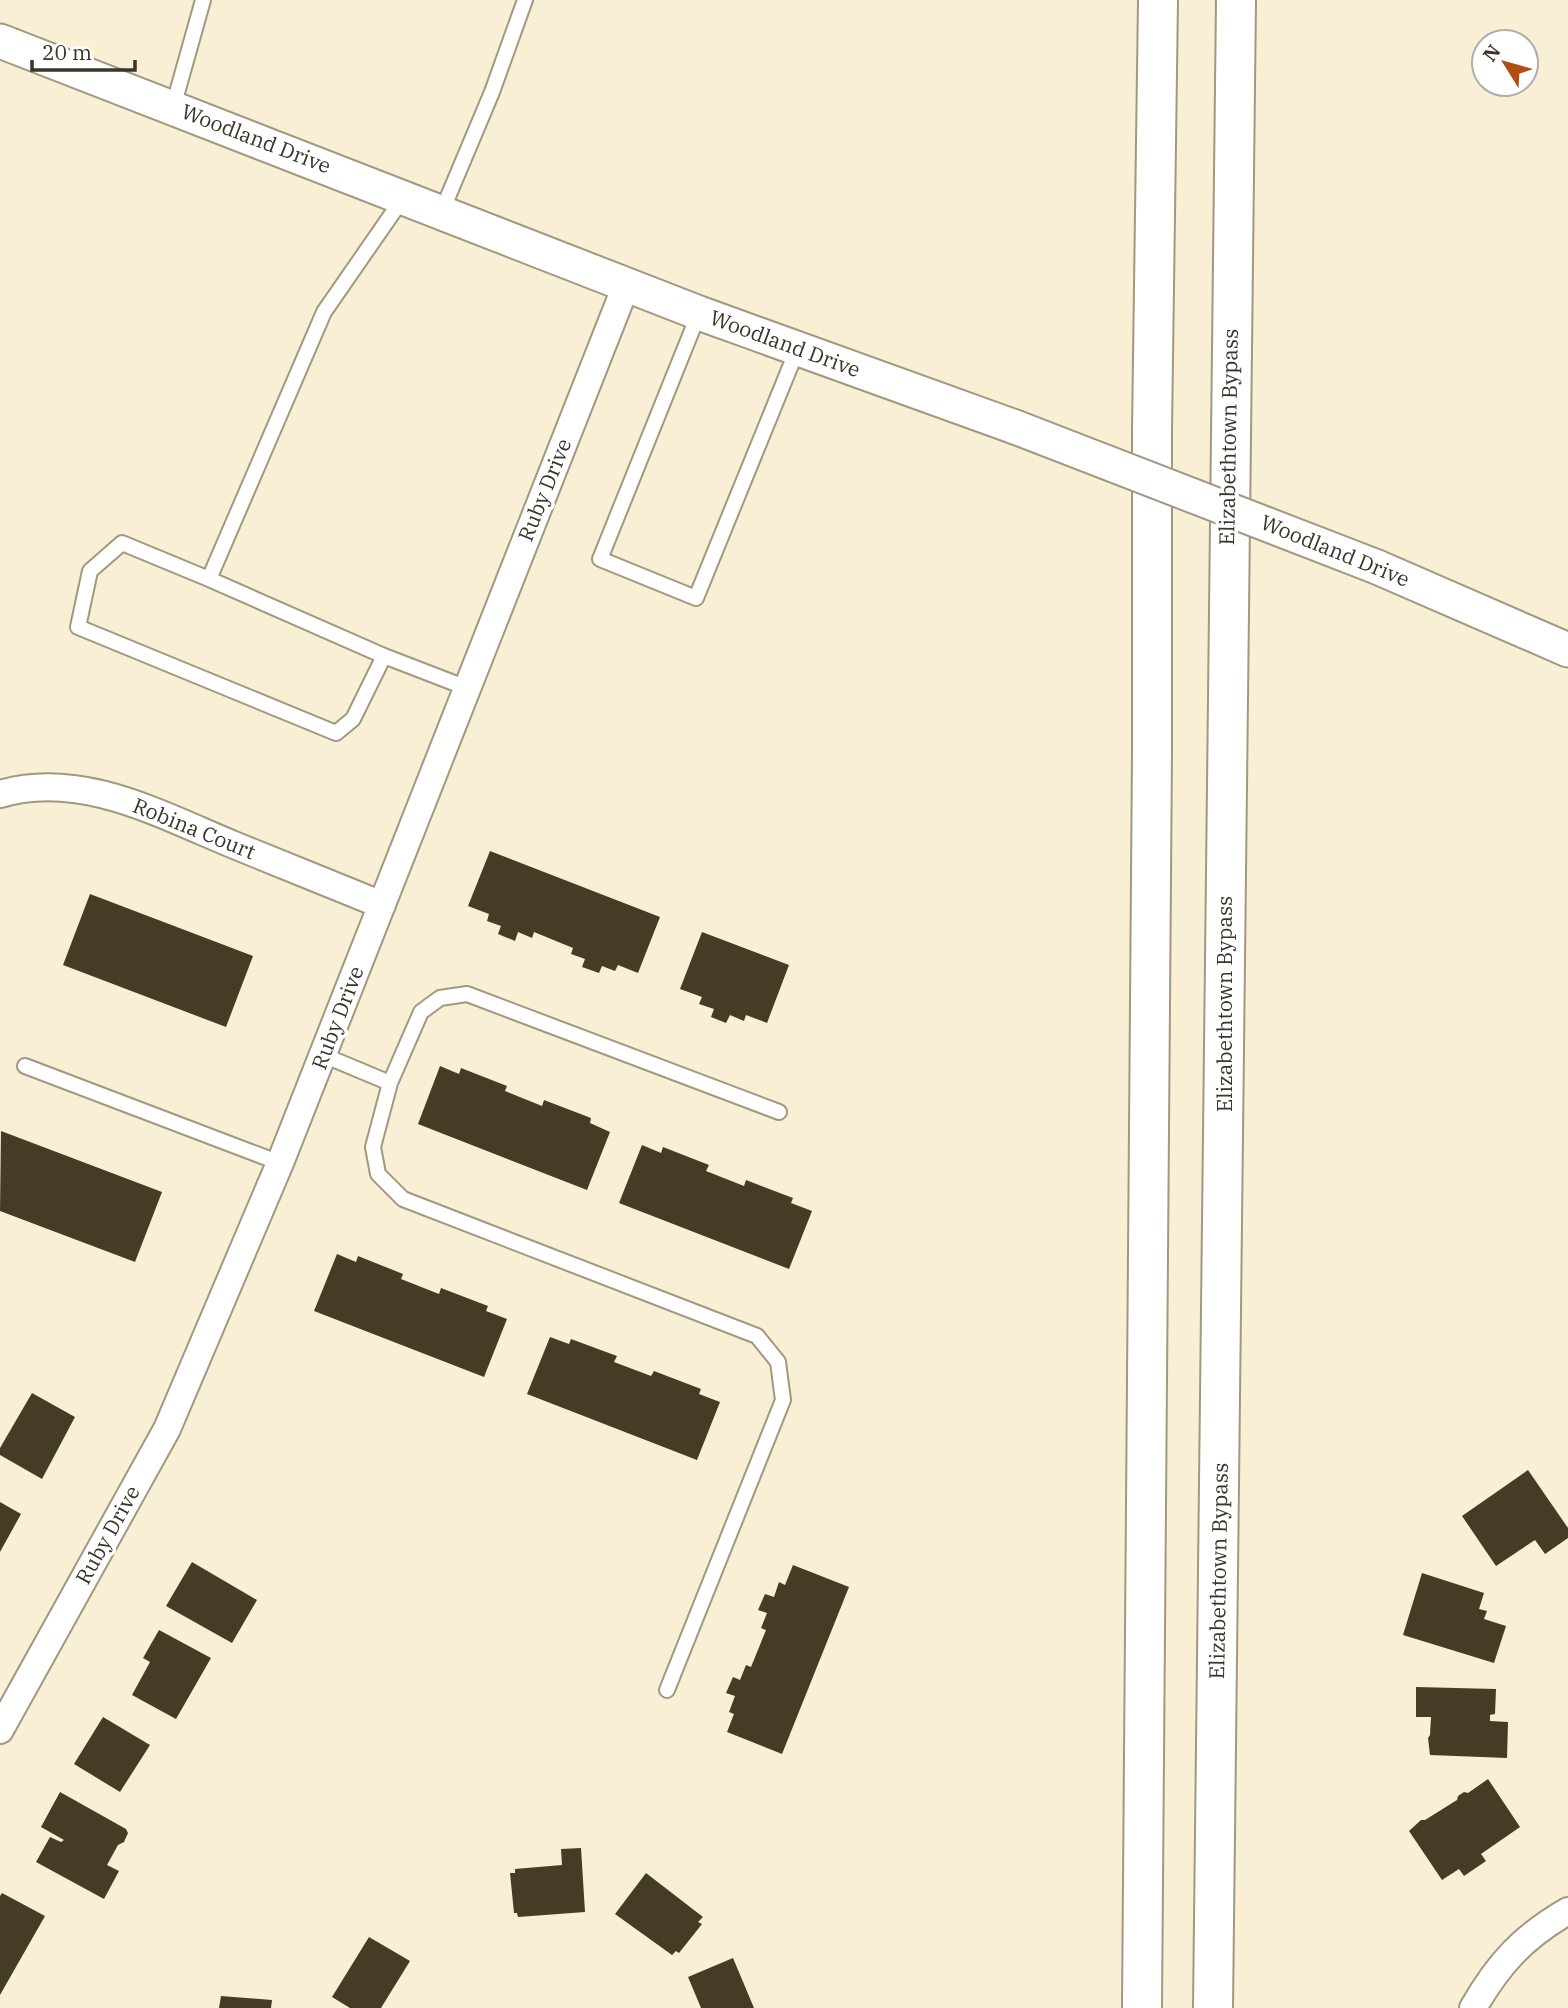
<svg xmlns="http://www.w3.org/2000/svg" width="1568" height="2008" font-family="'IBM Plex Serif',serif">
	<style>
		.building { fill: #453c26 }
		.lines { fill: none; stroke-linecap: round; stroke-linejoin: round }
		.service-casing { stroke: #a1987f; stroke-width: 18 }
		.minor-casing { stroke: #a1987f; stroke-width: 30 }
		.tertiary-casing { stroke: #a1987f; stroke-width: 37 }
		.trunk-casing { stroke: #a1987f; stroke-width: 42 }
		.service { stroke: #fff; stroke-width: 14 }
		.minor { stroke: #fff; stroke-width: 26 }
		.tertiary { stroke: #fff; stroke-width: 33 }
		.trunk { stroke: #fff; stroke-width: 38 }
		.tertiary-bridge-casing { stroke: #a1987f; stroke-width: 37; stroke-linecap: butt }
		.tertiary-bridge { stroke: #fff; stroke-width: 33 }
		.labels { text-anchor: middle; stroke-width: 7; stroke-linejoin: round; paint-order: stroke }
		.street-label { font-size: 21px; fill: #39352a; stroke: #fff }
	</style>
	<rect width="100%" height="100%" fill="#f9efd4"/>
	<path class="building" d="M 490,851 L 660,917 L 638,973 L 618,965 L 615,971 L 602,966 L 599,973 L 582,967 L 585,959 L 571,954 L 573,948 L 534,932 L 532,938 L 518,932 L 515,941 L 498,934 L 501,926 L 487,921 L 489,914 L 468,906 Z
		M 90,894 L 253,956 L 226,1027 L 63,965 Z
		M 702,932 L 789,965 L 767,1023 L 746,1015 L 744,1021 L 730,1015 L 726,1023 L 711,1017 L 714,1009 L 699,1004 L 702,997 L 680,989 Z
		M 440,1066 L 459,1074 L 461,1068 L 507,1086 L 505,1091 L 542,1106 L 544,1100 L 591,1118 L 590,1123 L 610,1132 L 587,1190 L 418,1124 Z
		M 1,1131 L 162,1192 L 135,1262 L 0,1211 Z
		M 642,1145 L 661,1153 L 663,1147 L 709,1165 L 706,1171 L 744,1186 L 746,1180 L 793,1198 L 791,1203 L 812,1211 L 789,1269 L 619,1203 Z
		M 337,1254 L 356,1262 L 358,1256 L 403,1274 L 401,1279 L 439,1294 L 441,1288 L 488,1306 L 486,1311 L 507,1319 L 484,1377 L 314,1311 Z
		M 550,1337 L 569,1344 L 571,1339 L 617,1356 L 614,1362 L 651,1376 L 654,1371 L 701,1389 L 699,1394 L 720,1402 L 697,1460 L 527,1394 Z
		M 32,1393 L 75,1417 L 42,1479 L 0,1455 L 0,1448 Z
		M 1528,1470 L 1568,1528 L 1568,1538 L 1545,1554 L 1535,1540 L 1496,1566 L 1462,1516 Z
		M 0,1502 L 21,1514 L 0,1552 Z
		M 192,1562 L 257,1600 L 232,1643 L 166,1606 Z
		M 793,1565 L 849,1587 L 782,1754 L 727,1732 L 734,1714 L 729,1712 L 735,1696 L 726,1693 L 733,1677 L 740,1680 L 746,1665 L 751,1667 L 766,1630 L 761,1628 L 767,1613 L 758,1610 L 765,1594 L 774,1597 L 779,1582 L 785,1585 Z
		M 1422,1573 L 1484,1593 L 1479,1609 L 1487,1611 L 1484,1619 L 1506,1626 L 1494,1663 L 1403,1635 Z
		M 159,1630 L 211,1658 L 176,1719 L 132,1695 L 150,1662 L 143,1658 Z
		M 1416,1687 L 1496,1689 L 1495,1714 L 1490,1715 L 1490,1721 L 1508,1722 L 1507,1758 L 1430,1755 L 1428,1738 L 1430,1735 L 1431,1717 L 1416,1717 Z
		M 103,1717 L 150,1745 L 120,1792 L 74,1764 Z
		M 1488,1779 L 1520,1827 L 1481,1854 L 1486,1861 L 1464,1876 L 1459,1869 L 1442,1880 L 1409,1831 L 1421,1820 L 1425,1820 L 1457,1800 L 1458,1796 L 1464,1792 L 1468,1793 Z
		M 60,1792 L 126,1829 L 128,1833 L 124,1842 L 118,1845 L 107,1865 L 119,1871 L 104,1899 L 36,1862 L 50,1837 L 61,1842 L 64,1840 L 41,1827 Z
		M 581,1848 L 585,1912 L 518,1917 L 517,1913 L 514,1913 L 510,1873 L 515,1873 L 515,1869 L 562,1865 L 561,1849 Z
		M 646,1873 L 703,1917 L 698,1922 L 702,1924 L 679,1953 L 676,1951 L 672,1955 L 615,1914 Z
		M 2,1893 L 45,1916 L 0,1995 L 0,1896 Z
		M 369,1937 L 410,1961 L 381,2008 L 350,2008 L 332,1997 Z
		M 733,1958 L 754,2008 L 701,2008 L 688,1977 Z
		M 221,1996 L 272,2000 L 271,2008 L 219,2008 Z"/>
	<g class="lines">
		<g class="service-casing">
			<path id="service" d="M 173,107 L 203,0
				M 403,198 L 324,312 L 209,579 L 122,543 L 90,571 L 78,627 L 336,733 L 353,719 L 384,656 L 467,688
				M 442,211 L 492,92 L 525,0
				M 699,313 L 600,559 L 696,598 L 797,350
				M 209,579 L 384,656
				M 323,1055 L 390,1083 L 421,1012 L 440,998 L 467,994 L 779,1112
				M 25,1066 L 280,1163
				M 390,1083 L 373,1147 L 378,1174 L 403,1199 L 757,1336 L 778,1362 L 783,1400 L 667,1690"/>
		</g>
		<g class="minor-casing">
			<path id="minor" d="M 0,794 C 81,770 161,815 234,845 C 283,865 333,885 382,905
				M 0,1730 L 167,1429 L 280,1163 L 627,283
				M 1473,2008 C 1499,1963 1523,1937 1568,1911"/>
		</g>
		<g class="tertiary-casing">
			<path id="tertiary" d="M 0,41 L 699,313 L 1015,427
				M 1377,567 L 1568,650"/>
		</g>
		<g class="trunk-casing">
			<path id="trunk" d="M 1142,2008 L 1152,753 L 1152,430 L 1158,0
				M 1213,2008 L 1236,0"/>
		</g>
		<use href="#service" class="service"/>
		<use href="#minor" class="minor"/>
		<use href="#tertiary" class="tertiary"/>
		<use href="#trunk" class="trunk"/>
		<g class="tertiary-bridge-casing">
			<path id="tertiary-bridge" d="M 1015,427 L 1377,567"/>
		</g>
		<use href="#tertiary-bridge" class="tertiary-bridge"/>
	</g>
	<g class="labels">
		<g class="street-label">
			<text transform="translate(256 139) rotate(21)" y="7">Woodland Drive</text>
			<text transform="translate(785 344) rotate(20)" y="7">Woodland Drive</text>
			<text transform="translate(1229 437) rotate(-89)" y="7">Elizabethtown Bypass</text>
			<text transform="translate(545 490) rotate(-68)" y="7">Ruby Drive</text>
			<text transform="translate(1335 551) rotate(22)" y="7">Woodland Drive</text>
			<text transform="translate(194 829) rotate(22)" y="7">Robina Court</text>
			<text transform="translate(1225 1004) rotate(-90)" y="7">Elizabethtown Bypass</text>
			<text transform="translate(338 1018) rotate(-69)" y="7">Ruby Drive</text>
			<text transform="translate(108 1535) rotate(-61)" y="7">Ruby Drive</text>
			<text transform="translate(1219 1571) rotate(-89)" y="7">Elizabethtown Bypass</text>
		</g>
	</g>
	<g transform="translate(1505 63) rotate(307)"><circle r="33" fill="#ffffff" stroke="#b0aeaa" stroke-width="2"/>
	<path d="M0-5L12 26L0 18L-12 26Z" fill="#b14e14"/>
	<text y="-10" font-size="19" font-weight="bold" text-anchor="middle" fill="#39352a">N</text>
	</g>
	<path d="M32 60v10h103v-10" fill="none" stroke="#39352a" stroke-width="3.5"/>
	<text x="42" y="60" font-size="21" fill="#39352a" stroke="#ffffff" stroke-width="5" paint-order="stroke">20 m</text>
</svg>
